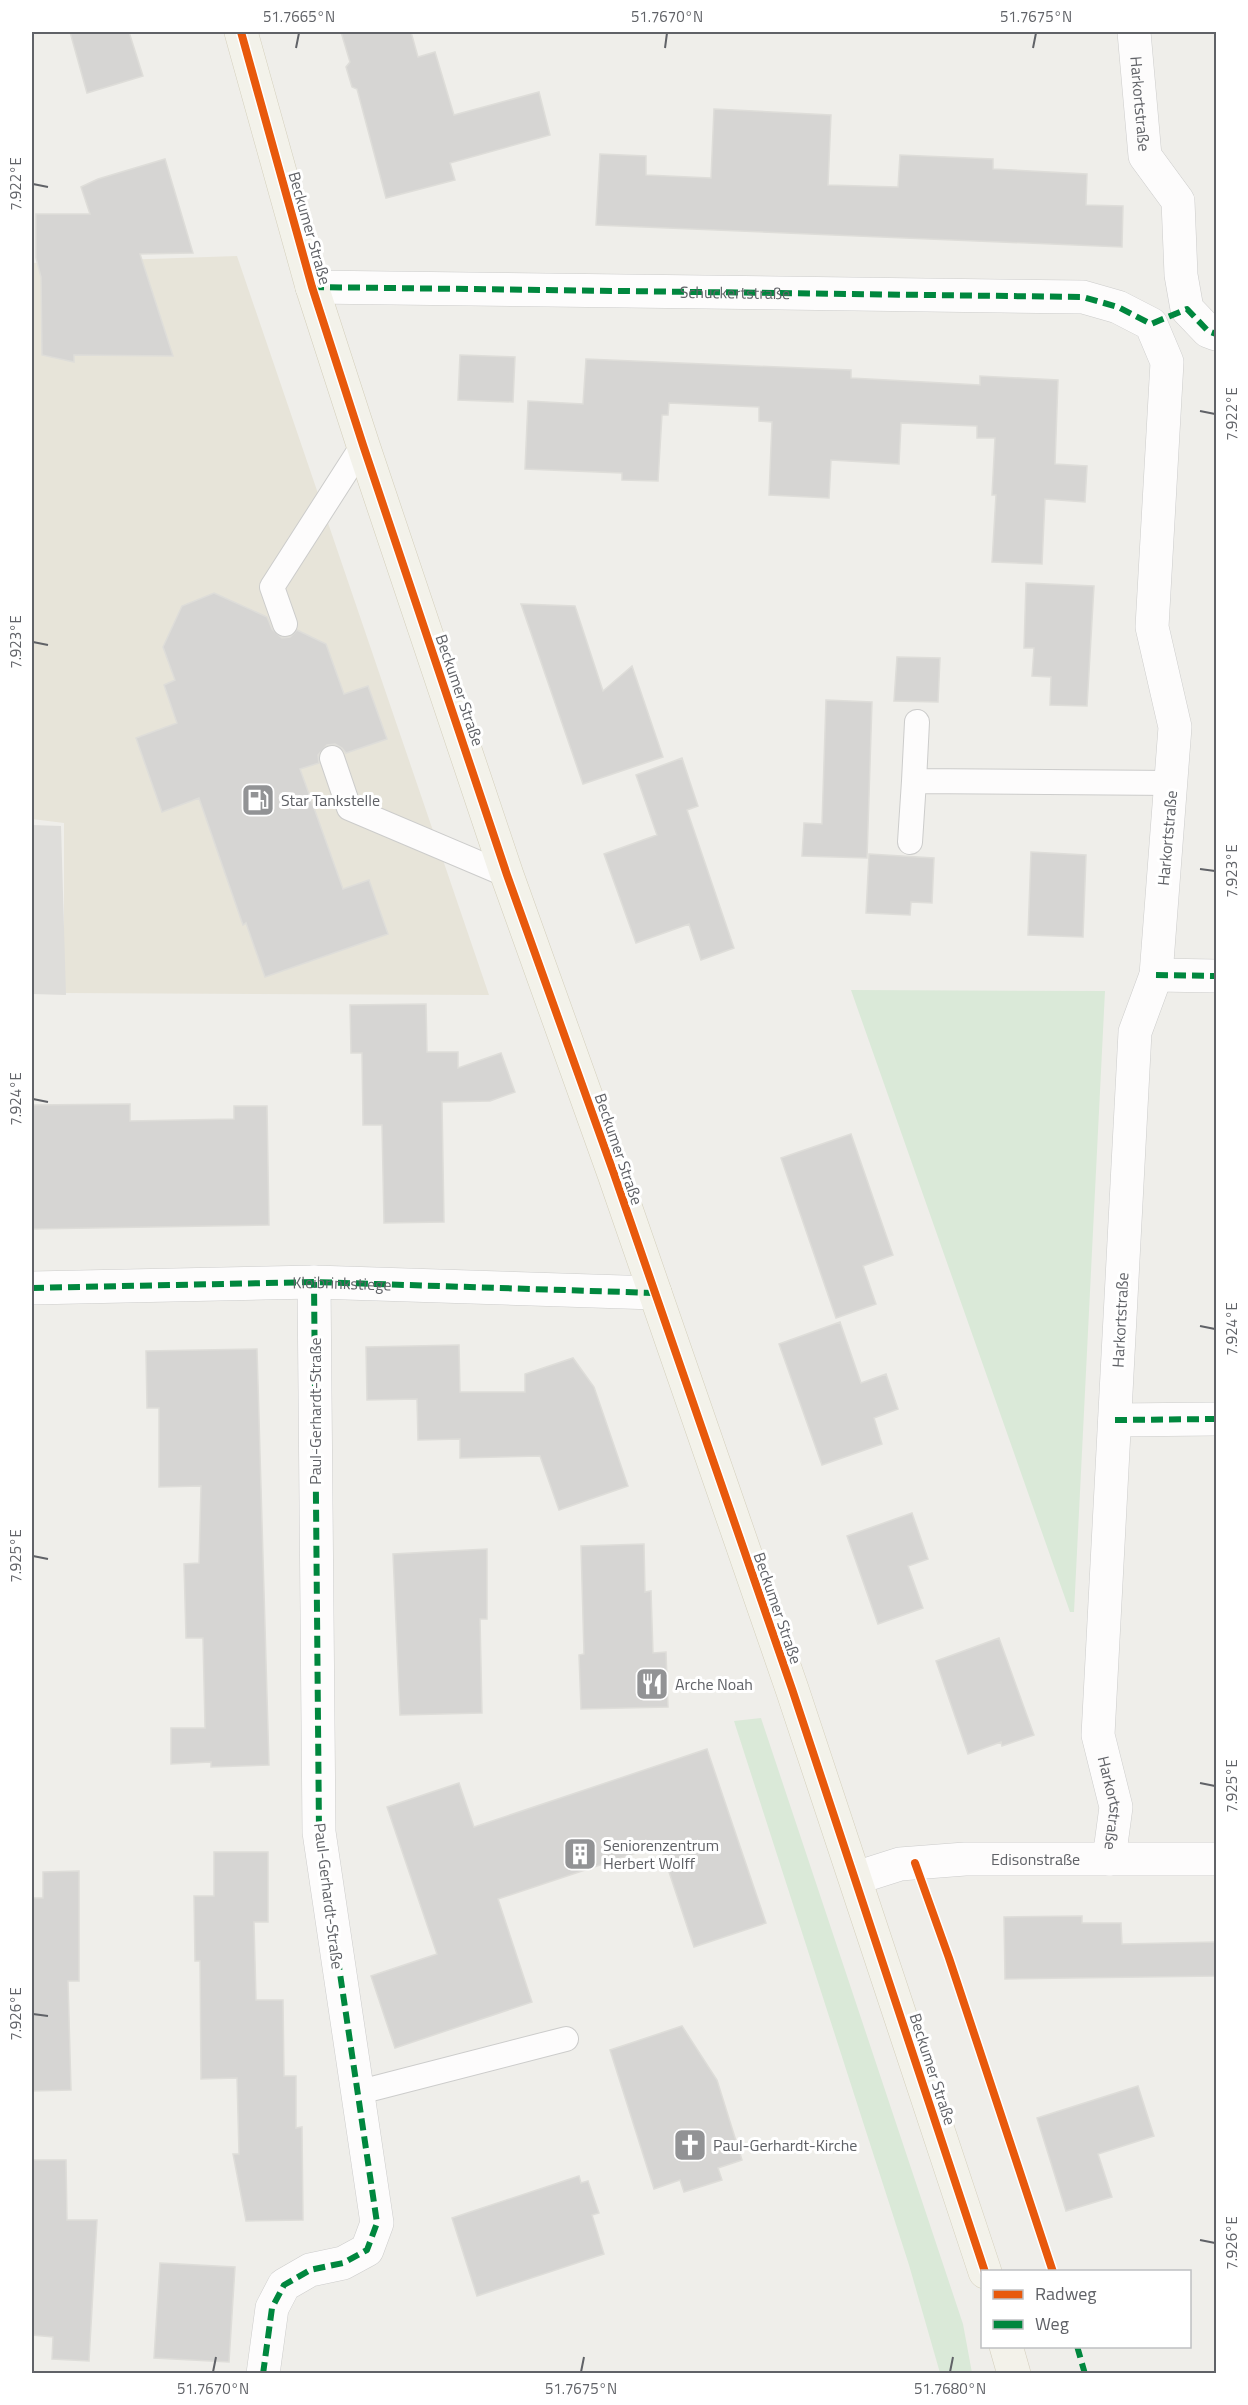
<svg xmlns="http://www.w3.org/2000/svg" width="1248" height="2405" font-family="'Titillium Web',sans-serif">
	<style>
		.commercial { fill: #e7e4d9 }
		.industrial { fill: #deddda }
		.green { fill: #dae9d8 }
		.building { fill: #d6d5d3; stroke: #deddd9; stroke-width: 1.5 }
		.lines { fill: none; stroke-linecap: round; stroke-linejoin: round }
		.lane-casing { stroke: #cccccb; stroke-width: 26 }
		.street-casing { stroke: #cccccb; stroke-width: 34 }
		.primary-casing { stroke: #d4cfbb; stroke-width: 34 }
		.lane { stroke: #fdfcfc; stroke-width: 24 }
		.street { stroke: #fdfcfc; stroke-width: 33 }
		.primary { stroke: #f3f2ea; stroke-width: 33 }
		.quiet { stroke: #00873e; stroke-width: 6; stroke-dasharray: 12 6; stroke-linecap: butt }
		.cycleway-casing { stroke: #fff; stroke-width: 11 }
		.cycleway { stroke: #e8590c; stroke-width: 8 }
		.ticks { fill: none; stroke: #606267; stroke-width: 2 }
		.labels { text-anchor: middle; stroke-width: 6; stroke-linejoin: round; paint-order: stroke }
		.street-label { font-size: 16px; fill: #606267; stroke: #fff }
		.poi-label { font-size: 16px; fill: #606267; stroke: #fff; text-anchor: start }
		.neatline { fill: none; stroke: #606267; stroke-width: 2 }
		.ticks-label { font-size: 15px; text-anchor: middle; fill: #606267 }
	</style>
	<rect width="100%" height="100%" fill="#efeeea"/>
	<path class="commercial" d="M 237,256 L 489,995 L 64,993 L 64,823 L 32,819 L 32,263 Z"/>
	<path class="industrial" d="M 32,825 L 61,826 L 66,995 L 32,994 Z"/>
	<path class="green" d="M 851,990 L 1105,991 L 1074,1612 L 1070,1612 Z
		M 761,1718 L 963,2324 L 972,2373 L 940,2373 L 909,2265 L 734,1721 Z"/>
	<path class="building" d="M 70,32 L 129,32 L 143,76 L 87,93 Z
		M 341,32 L 411,32 L 418,57 L 435,52 L 454,115 L 539,92 L 550,135 L 450,163 L 455,180 L 386,198 L 357,89 L 352,87 L 346,67 L 350,62 Z
		M 714,109 L 831,115 L 828,185 L 898,187 L 900,155 L 993,159 L 993,169 L 1087,174 L 1086,205 L 1123,206 L 1122,247 L 596,225 L 600,154 L 646,156 L 646,175 L 711,178 Z
		M 165,159 L 193,253 L 140,254 L 173,356 L 74,355 L 74,362 L 42,355 L 41,277 L 36,258 L 36,214 L 90,214 L 81,187 L 98,179 Z
		M 460,355 L 515,357 L 513,402 L 458,400 Z
		M 586,359 L 851,370 L 851,378 L 980,385 L 980,376 L 1058,380 L 1055,464 L 1087,466 L 1085,502 L 1045,499 L 1042,564 L 992,562 L 996,495 L 992,495 L 995,438 L 977,438 L 977,426 L 901,423 L 899,464 L 831,460 L 829,498 L 769,495 L 772,422 L 759,421 L 759,407 L 669,403 L 668,415 L 662,415 L 658,481 L 622,480 L 622,473 L 525,469 L 528,401 L 583,404 Z
		M 1026,583 L 1094,586 L 1087,706 L 1050,705 L 1051,677 L 1032,676 L 1034,648 L 1024,648 Z
		M 214,593 L 267,617 L 272,629 L 282,638 L 290,637 L 297,630 L 326,644 L 344,694 L 368,686 L 387,739 L 346,753 L 342,748 L 335,744 L 327,745 L 318,755 L 319,763 L 300,769 L 343,889 L 369,880 L 388,934 L 265,977 L 246,923 L 243,925 L 199,798 L 162,812 L 136,738 L 177,723 L 164,685 L 175,680 L 163,647 L 182,606 Z
		M 521,604 L 575,606 L 603,691 L 632,666 L 663,757 L 583,784 Z
		M 897,657 L 940,658 L 938,702 L 894,701 Z
		M 826,700 L 872,702 L 867,858 L 802,856 L 804,823 L 822,824 Z
		M 682,758 L 698,806 L 687,810 L 734,948 L 701,960 L 689,924 L 636,943 L 604,854 L 657,835 L 636,775 Z
		M 1031,852 L 1086,855 L 1083,937 L 1028,935 Z
		M 869,854 L 934,858 L 932,903 L 911,902 L 910,915 L 866,913 Z
		M 426,1004 L 427,1052 L 458,1052 L 458,1068 L 501,1053 L 515,1092 L 490,1101 L 442,1102 L 444,1222 L 384,1223 L 382,1125 L 363,1125 L 362,1053 L 351,1053 L 350,1005 Z
		M 130,1104 L 130,1121 L 234,1119 L 234,1106 L 267,1106 L 269,1225 L 32,1229 L 32,1105 Z
		M 851,1134 L 893,1255 L 863,1266 L 876,1304 L 836,1318 L 781,1158 Z
		M 840,1322 L 861,1383 L 886,1374 L 898,1409 L 874,1418 L 882,1444 L 822,1465 L 779,1344 Z
		M 459,1345 L 460,1392 L 525,1392 L 525,1374 L 573,1358 L 594,1387 L 628,1486 L 559,1510 L 540,1456 L 460,1458 L 460,1439 L 418,1440 L 417,1399 L 367,1400 L 366,1347 Z
		M 257,1349 L 269,1765 L 211,1767 L 211,1762 L 171,1764 L 171,1728 L 205,1728 L 203,1638 L 186,1638 L 184,1564 L 199,1563 L 201,1486 L 159,1487 L 159,1408 L 147,1408 L 146,1351 Z
		M 912,1513 L 928,1559 L 908,1566 L 923,1608 L 878,1624 L 847,1536 Z
		M 644,1544 L 645,1592 L 651,1591 L 653,1653 L 666,1652 L 668,1707 L 581,1709 L 579,1655 L 584,1654 L 581,1546 Z
		M 487,1549 L 487,1619 L 480,1619 L 482,1713 L 400,1715 L 393,1554 Z
		M 999,1638 L 1034,1735 L 1002,1746 L 1001,1742 L 968,1754 L 936,1661 Z
		M 707,1749 L 766,1923 L 694,1947 L 660,1845 L 498,1899 L 532,2002 L 395,2048 L 371,1976 L 437,1954 L 387,1807 L 459,1783 L 474,1827 Z
		M 214,1852 L 268,1852 L 268,1922 L 254,1922 L 256,2000 L 283,2000 L 284,2076 L 296,2076 L 296,2128 L 302,2127 L 303,2220 L 246,2221 L 233,2154 L 239,2154 L 237,2078 L 201,2079 L 200,1961 L 195,1961 L 194,1896 L 214,1896 Z
		M 79,1871 L 79,1981 L 68,1981 L 71,2090 L 32,2091 L 32,1898 L 43,1898 L 43,1872 Z
		M 1082,1916 L 1082,1923 L 1121,1923 L 1122,1944 L 1216,1942 L 1216,1976 L 1005,1979 L 1004,1917 Z
		M 682,2026 L 717,2080 L 742,2160 L 718,2168 L 722,2180 L 684,2192 L 680,2180 L 654,2189 L 610,2050 Z
		M 1138,2086 L 1154,2136 L 1098,2154 L 1112,2197 L 1066,2211 L 1037,2118 Z
		M 32,2160 L 66,2160 L 67,2220 L 97,2220 L 89,2361 L 52,2359 L 53,2337 L 32,2335 Z
		M 579,2176 L 581,2183 L 588,2181 L 599,2213 L 592,2215 L 604,2254 L 477,2296 L 452,2218 Z
		M 160,2263 L 235,2267 L 229,2362 L 154,2358 Z"/>
	<g class="lines">
		<g class="lane-casing">
			<path id="lane" d="M 285,624 L 272,587 L 363,445
				M 332,758 L 349,808 L 507,875
				M 914,781 L 917,722
				M 910,842 L 914,781 L 1172,783
				M 356,2093 L 566,2039"/>
		</g>
		<g class="street-casing">
			<g id="street">
				<path id="s1" d="M 1134,32 L 1145,156 L 1178,201 L 1181,275 L 1187,309 L 1208,331 L 1216,334"/>
				<path id="s2" d="M 312,287 L 1083,297 L 1118,307 L 1151,324 L 1167,362 L 1152,627 L 1175,727 L 1156,975 L 1135,1032 L 1098,1735 L 1116,1807 L 1109,1859"/>
				<path d="M 1156,975 L 1216,976"/>
				<path d="M 32,1288 L 314,1282 L 655,1293"/>
				<path d="M 1115,1420 L 1216,1419"/>
				<path id="s3" d="M 856,1878 L 900,1864 L 965,1859 L 1216,1859"/>
				<path d="M 263,2374 L 272,2308 L 284,2285 L 310,2270 L 343,2263 L 367,2250 L 377,2223 L 319,1832 L 314,1282"/>
			</g>
		</g>
		<g class="primary-casing">
			<path id="primary" d="M 241,32 L 312,287 L 363,445 L 507,875 L 614,1174 L 792,1689 L 985,2272
				M 1006,2346 L 1014,2374"/>
		</g>
		<use href="#lane" class="lane"/>
		<use href="#street" class="street"/>
		<use href="#primary" class="primary"/>
		<g class="quiet">
			<path id="s4" d="M 312,287 L 1083,297 L 1118,307 L 1151,324 L 1187,309 L 1208,331 L 1216,334"/>
			<path d="M 1156,975 L 1216,976"/>
			<path id="s5" d="M 32,1288 L 314,1282 L 655,1293"/>
			<path d="M 1115,1420 L 1216,1419"/>
			<path d="M 1077,2346 L 1085,2374"/>
			<path d="M 263,2374 L 272,2308 L 284,2285 L 310,2270 L 343,2263 L 367,2250 L 377,2223 L 319,1832 L 314,1282"/>
		</g>
		<g class="cycleway-casing">
			<path id="cycleway" d="M 241,32 L 312,287 L 363,445 L 507,875 L 614,1174 L 792,1689 L 985,2272
				M 915,1863 L 949,1958 L 1053,2272"/>
		</g>
		<use href="#cycleway" class="cycleway"/>
	</g>
	<path class="ticks" d="M 296,48 L 299,33M 665,48 L 667,33M 1033,48 L 1036,33M 33,184 L 48,187M 1200,411 L 1215,414M 33,642 L 48,645M 1200,869 L 1215,871M 33,1099 L 48,1102M 1200,1326 L 1215,1329M 33,1556 L 48,1559M 1200,1783 L 1215,1786M 33,2014 L 48,2016M 1200,2240 L 1215,2243M 213,2372 L 216,2357M 581,2372 L 584,2357M 950,2372 L 953,2357"/>
	<defs>
		<g id="fuel-square" transform="scale(1.725)"><rect x="-9" y="-9" width="18" height="18" rx="4" fill="#929395" stroke="#fff"/><path d="M-5.5-6h7V0h2V4h1.3V-2.5L3-4.5l.8-.8L6-3V5H2.5V1h-1V6h-7ZM-4.2-4.7v3.2H.2V-4.7Z" fill="#fff"/></g>
		<g id="restaurant-square" transform="scale(1.725)"><rect x="-9" y="-9" width="18" height="18" rx="4" fill="#929395" stroke="#fff"/><path d="M-5-6h1v4h1v-4h1v4h1v-4h1v5L-1.5 .5V6h-2V.5L-5-1ZM5-6V6H3V1.5H1.5Q1.5-4 5-6Z" fill="#fff"/></g>
		<g id="building-square" transform="scale(1.725)"><rect x="-9" y="-9" width="18" height="18" rx="4" fill="#929395" stroke="#fff"/><path d="M-4-6H4V6H1V3H-1V6H-4ZM-2.5-4.3h1.7v1.8h-1.7ZM.8-4.3h1.7v1.8H.8ZM-2.5-1h1.7V.8h-1.7ZM.8-1h1.7V.8H.8Z" fill="#fff"/></g>
		<g id="church-square" transform="scale(1.725)"><rect x="-9" y="-9" width="18" height="18" rx="4" fill="#929395" stroke="#fff"/><path d="M-1.2-6h2.4v3.5h3.3v2.4h-3.3V6h-2.4V-.1h-3.3v-2.4h3.3Z" fill="#fff"/></g>
	</defs>
	<g fill-rule="evenodd">
		<use href="#fuel-square" x="258" y="800"/>
		<use href="#restaurant-square" x="652" y="1684"/>
		<use href="#building-square" x="580" y="1854"/>
		<use href="#church-square" x="690" y="2145"/>
	</g>
	<g class="labels">
		<g class="street-label">
			<text dy="6" stroke="none"><textPath href="#s1" startOffset="72">Harkortstraße</textPath></text>
			<text transform="translate(310 228) rotate(74)" y="6">Beckumer Straße</text>
			<text dy="6" stroke="none"><textPath href="#s4" startOffset="423">Schuckertstraße</textPath></text>
			<text transform="translate(460 690) rotate(71)" y="6">Beckumer Straße</text>
			<text transform="translate(1167 838) rotate(-85)" y="6">Harkortstraße</text>
			<text transform="translate(619 1149) rotate(71)" y="6">Beckumer Straße</text>
			<text dy="6" stroke="none"><textPath href="#s5" startOffset="310">Kleibrinkstiege</textPath></text>
			<text transform="translate(1120 1320) rotate(-87)" y="6">Harkortstraße</text>
			<text transform="translate(315 1411) rotate(-90)" y="6">Paul-Gerhardt-Straße</text>
			<text transform="translate(778 1608) rotate(71)" y="6">Beckumer Straße</text>
			<text dy="6" stroke="none"><textPath href="#s2" startOffset="2337">Harkortstraße</textPath></text>
			<text dy="6" stroke="none"><textPath href="#s3" startOffset="182">Edisonstraße</textPath></text>
			<text transform="translate(329 1896) rotate(83)" y="6">Paul-Gerhardt-Straße</text>
			<text transform="translate(933 2069) rotate(72)" y="6">Beckumer Straße</text>
		</g>
		<g class="poi-label">
			<text x="281" y="806">Star Tankstelle</text>
			<text x="675" y="1690">Arche Noah</text>
			<text x="603" y="1851">Seniorenzentrum<tspan x="603" dy="18">Herbert Wolff</tspan></text>
			<text x="713" y="2151">Paul-Gerhardt-Kirche</text>
		</g>
	</g>
	<rect width="1248" height="2405" fill="none" stroke="#ffffff" stroke-width="66"/>
	<rect x="981" y="2270" width="210" height="78" fill="#ffffff" stroke="#bfc0c2" stroke-width="1.5"/>
	<rect x="993" y="2290" width="30" height="9" fill="#e8590c" stroke="#bfc0c2" stroke-width="1.5"/>
	<text x="1035" y="2300" font-size="18" fill="#606267">Radweg</text>
	<rect x="993" y="2320" width="30" height="9" fill="#00873e" stroke="#bfc0c2" stroke-width="1.5"/>
	<text x="1035" y="2330" font-size="18" fill="#606267">Weg</text>
	<rect x="33" y="33" width="1182" height="2339" class="neatline"/>
	<g class="ticks-label">
		<text x="299" y="22">51.7665°N</text>
		<text x="667" y="22">51.7670°N</text>
		<text x="1036" y="22">51.7675°N</text>
		<text transform="translate(16 184) rotate(-90)" y="5">7.922°E</text>
		<text transform="translate(1232 414) rotate(-90)" y="5">7.922°E</text>
		<text transform="translate(16 642) rotate(-90)" y="5">7.923°E</text>
		<text transform="translate(1232 871) rotate(-90)" y="5">7.923°E</text>
		<text transform="translate(16 1099) rotate(-90)" y="5">7.924°E</text>
		<text transform="translate(1232 1329) rotate(-90)" y="5">7.924°E</text>
		<text transform="translate(16 1556) rotate(-90)" y="5">7.925°E</text>
		<text transform="translate(1232 1786) rotate(-90)" y="5">7.925°E</text>
		<text transform="translate(16 2014) rotate(-90)" y="5">7.926°E</text>
		<text transform="translate(1232 2243) rotate(-90)" y="5">7.926°E</text>
		<text x="213" y="2394">51.7670°N</text>
		<text x="581" y="2394">51.7675°N</text>
		<text x="950" y="2394">51.7680°N</text>
	</g>
</svg>
